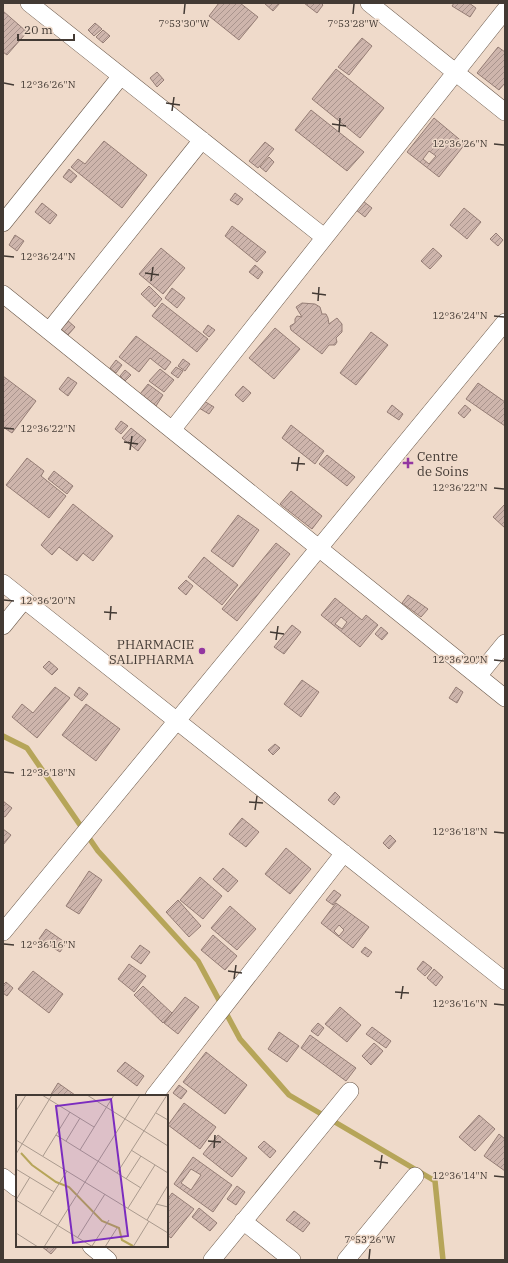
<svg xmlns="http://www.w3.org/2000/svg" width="508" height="1263" font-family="'IBM Plex Serif',serif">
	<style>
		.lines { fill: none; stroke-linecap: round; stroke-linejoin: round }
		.stream { stroke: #b6a559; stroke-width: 5.5 }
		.building { fill: url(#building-hatch); stroke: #957d75; fill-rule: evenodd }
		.street-casing { stroke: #6b594b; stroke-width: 18 }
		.street { stroke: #fff; stroke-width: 17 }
		.ticks { fill: none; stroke: #433a34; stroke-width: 1.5 }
		.poi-dot { fill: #9337a1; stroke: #efdaca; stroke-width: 1.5 }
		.labels { text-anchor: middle; stroke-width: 3; stroke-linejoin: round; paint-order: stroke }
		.poi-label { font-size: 13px; fill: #433a34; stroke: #efdaca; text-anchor: start }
		.inset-river { fill: none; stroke: #b6a559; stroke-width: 2 }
		.inset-road { fill: none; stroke: #aa9a8e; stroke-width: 1 }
		.view { fill: #7b2cbf; fill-opacity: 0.15; stroke: #7b2cbf; stroke-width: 2 }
		.inset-edge { fill: none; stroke: #433a34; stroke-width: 2 }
		.ticks-label { font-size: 10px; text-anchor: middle; fill: #433a34; stroke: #efdaca; stroke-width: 3; stroke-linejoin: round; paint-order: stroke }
	</style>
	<defs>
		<pattern id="building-hatch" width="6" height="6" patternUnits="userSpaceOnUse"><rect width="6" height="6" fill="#ceb5ac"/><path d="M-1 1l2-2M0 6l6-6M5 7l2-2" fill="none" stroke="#a9948d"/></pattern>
	</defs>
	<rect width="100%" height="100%" fill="#efdaca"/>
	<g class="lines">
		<path class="stream" d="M 3,736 L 27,748 L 98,851 L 198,961 L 240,1039 L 289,1095 L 435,1181 L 443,1260"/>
	</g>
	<path class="building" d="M 219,3 L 240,3 L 258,17 L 239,40 L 209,16 Z
		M 264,3 L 280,3 L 273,11 Z
		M 304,3 L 321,3 L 323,5 L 317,13 Z
		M 454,3 L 469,3 L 476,8 L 470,17 L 452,6 Z
		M 3,11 L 27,32 L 7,55 L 3,52 Z
		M 95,23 L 102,29 L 94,36 L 88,30 Z
		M 103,30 L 110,36 L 103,43 L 96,37 Z
		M 362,38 L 372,46 L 349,75 L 338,67 Z
		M 498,47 L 505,52 L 505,83 L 499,90 L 477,73 Z
		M 336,69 L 384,108 L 360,138 L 312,99 Z
		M 157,72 L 164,80 L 157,87 L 150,78 Z
		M 311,110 L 364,152 L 347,171 L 295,130 Z
		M 434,118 L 465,144 L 439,177 L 407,152 ZM 429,151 L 436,156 L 429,164 L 423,159 Z
		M 104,141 L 147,175 L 122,208 L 71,167 L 78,159 L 85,164 Z
		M 265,142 L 274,149 L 258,168 L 249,161 Z
		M 269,157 L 274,162 L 266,172 L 260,167 Z
		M 69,169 L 77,176 L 71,183 L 63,177 Z
		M 235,193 L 243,199 L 238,205 L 230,200 Z
		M 363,201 L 372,208 L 365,217 L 356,210 Z
		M 42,203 L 57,215 L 50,224 L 35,212 Z
		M 464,208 L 481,222 L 467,239 L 450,225 Z
		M 232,226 L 266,252 L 257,262 L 225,236 Z
		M 496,233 L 503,240 L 498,246 L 490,239 Z
		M 15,235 L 24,241 L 17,251 L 9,245 Z
		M 161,248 L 185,268 L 163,294 L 139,274 Z
		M 433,248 L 442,256 L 430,269 L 421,261 Z
		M 255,265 L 263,272 L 258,279 L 249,272 Z
		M 149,286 L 162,299 L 155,307 L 141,294 Z
		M 172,288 L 185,298 L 177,308 L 165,298 Z
		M 162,303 L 208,339 L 197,352 L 152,316 Z
		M 302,303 L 315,304 L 320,307 L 322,314 L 326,314 L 328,318 L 329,324 L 337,318 L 342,324 L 342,332 L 336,338 L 337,342 L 335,345 L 329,345 L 322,354 L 291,330 L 290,326 L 295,323 L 295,319 L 297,316 L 302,317 L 296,307 Z
		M 67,320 L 75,327 L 68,335 L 60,328 Z
		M 208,325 L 215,330 L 209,337 L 203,332 Z
		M 275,328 L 300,349 L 274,379 L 249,358 Z
		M 371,332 L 388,345 L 356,385 L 340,373 Z
		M 136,336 L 171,362 L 165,370 L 150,358 L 139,372 L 119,357 Z
		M 183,359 L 190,364 L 185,371 L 178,366 Z
		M 116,360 L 122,365 L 116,373 L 110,368 Z
		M 176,367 L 183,371 L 178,378 L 171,373 Z
		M 160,369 L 174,380 L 164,392 L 149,381 Z
		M 125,370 L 131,375 L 125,381 L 120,376 Z
		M 3,376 L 36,401 L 12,433 L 3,427 Z
		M 68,377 L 77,383 L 68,396 L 59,389 Z
		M 478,383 L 505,402 L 505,426 L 466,399 Z
		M 148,384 L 163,395 L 156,406 L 140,394 Z
		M 243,386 L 251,393 L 243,402 L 235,395 Z
		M 204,401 L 214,407 L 209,414 L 199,408 Z
		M 392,405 L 403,414 L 399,420 L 387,412 Z
		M 465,405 L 471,410 L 464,418 L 458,413 Z
		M 121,421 L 128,426 L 121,434 L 115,429 Z
		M 291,425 L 324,451 L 315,464 L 282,438 Z
		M 131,428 L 146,440 L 138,451 L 122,438 Z
		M 327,455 L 355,477 L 347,486 L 319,464 Z
		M 27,458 L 44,471 L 41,476 L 66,496 L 49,518 L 6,485 Z
		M 54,471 L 73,486 L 67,494 L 48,479 Z
		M 291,491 L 322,516 L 312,529 L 280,504 Z
		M 73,504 L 113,536 L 93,561 L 83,553 L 77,561 L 59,547 L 52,555 L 41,545 Z
		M 504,505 L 505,506 L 505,528 L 493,517 Z
		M 238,515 L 259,530 L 233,567 L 211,551 Z
		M 276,543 L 290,554 L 237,621 L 222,609 Z
		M 204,557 L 238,585 L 222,605 L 188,577 Z
		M 186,580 L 193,586 L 186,595 L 178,588 Z
		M 408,595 L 428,609 L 421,617 L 402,603 Z
		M 335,598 L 362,620 L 366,615 L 378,625 L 360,647 L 321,615 ZM 341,617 L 347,622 L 342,629 L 335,624 Z
		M 292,625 L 301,632 L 284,654 L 274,647 Z
		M 381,627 L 388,633 L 382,640 L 375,634 Z
		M 49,661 L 58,669 L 52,675 L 43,667 Z
		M 302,680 L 319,692 L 301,717 L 284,704 Z
		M 55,687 L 70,698 L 37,738 L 12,717 L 22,704 L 33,713 Z
		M 79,687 L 88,694 L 82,701 L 74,695 Z
		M 456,687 L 463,692 L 457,703 L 449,698 Z
		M 86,704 L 120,729 L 96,761 L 62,735 Z
		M 275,744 L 280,748 L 273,755 L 268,750 Z
		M 335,792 L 340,797 L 334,805 L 328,800 Z
		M 3,801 L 12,808 L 5,817 L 3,816 Z
		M 242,818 L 259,832 L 246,847 L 229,834 Z
		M 3,829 L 11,835 L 3,845 Z
		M 390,835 L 396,841 L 389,849 L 383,843 Z
		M 286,848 L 311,869 L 290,894 L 265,874 Z
		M 223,868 L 238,881 L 228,892 L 213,879 Z
		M 89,871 L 102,880 L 79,914 L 66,906 Z
		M 200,877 L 222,896 L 203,919 L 180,900 Z
		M 334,890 L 341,895 L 333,905 L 326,900 Z
		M 178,900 L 201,926 L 189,937 L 166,912 Z
		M 336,903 L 369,927 L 353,948 L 321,923 ZM 339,925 L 344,930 L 339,936 L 334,931 Z
		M 230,906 L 256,929 L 237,950 L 211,928 Z
		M 46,929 L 66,943 L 60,952 L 39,939 Z
		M 213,935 L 237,956 L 225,970 L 201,950 Z
		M 140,945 L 150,952 L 141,964 L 131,957 Z
		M 365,947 L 372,952 L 368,957 L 361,952 Z
		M 423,961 L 432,968 L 425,976 L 417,969 Z
		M 129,964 L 146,976 L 134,992 L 118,979 Z
		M 434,969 L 443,977 L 436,986 L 427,978 Z
		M 33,971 L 63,994 L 49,1013 L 18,989 Z
		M 6,982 L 13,988 L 7,996 L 3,993 L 3,985 Z
		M 143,986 L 172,1013 L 163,1023 L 134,995 Z
		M 185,997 L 199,1007 L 178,1034 L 164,1023 Z
		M 340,1007 L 361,1025 L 347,1042 L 325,1024 Z
		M 318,1023 L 324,1028 L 318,1036 L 311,1031 Z
		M 372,1027 L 391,1041 L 386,1048 L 366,1034 Z
		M 279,1032 L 299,1046 L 287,1062 L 268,1049 Z
		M 310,1035 L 356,1068 L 346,1081 L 301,1048 Z
		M 374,1043 L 383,1051 L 371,1065 L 362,1056 Z
		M 206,1052 L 247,1085 L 225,1114 L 183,1082 Z
		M 125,1062 L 144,1076 L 137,1086 L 117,1071 Z
		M 58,1083 L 75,1095 L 74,1096 L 50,1096 Z
		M 179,1085 L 187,1091 L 181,1099 L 173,1093 Z
		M 184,1103 L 216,1127 L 200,1149 L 168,1125 Z
		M 479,1115 L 495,1129 L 475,1151 L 459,1137 Z
		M 499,1134 L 505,1139 L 505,1171 L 484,1156 Z
		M 218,1135 L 247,1158 L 232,1177 L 203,1154 Z
		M 264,1141 L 276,1151 L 270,1158 L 258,1147 Z
		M 193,1157 L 232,1185 L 213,1212 L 174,1184 ZM 191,1169 L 201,1175 L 191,1190 L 181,1183 Z
		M 237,1186 L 245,1192 L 236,1205 L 227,1199 Z
		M 172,1193 L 194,1209 L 171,1238 L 167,1235 L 167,1200 Z
		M 199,1208 L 217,1223 L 210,1231 L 192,1217 Z
		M 294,1211 L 310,1223 L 303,1232 L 286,1220 Z
		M 41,1246 L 58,1246 L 51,1254 Z"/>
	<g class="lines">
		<g class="street-casing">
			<path id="street" d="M 29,3 L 324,237
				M 369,3 L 505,112
				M 3,223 L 121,76
				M 3,294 L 505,698
				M 49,331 L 202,140
				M 172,430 L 505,10
				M 3,583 L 505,981
				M 3,626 L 24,600
				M 478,676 L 505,643
				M 3,932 L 505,322
				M 154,1096 L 344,853
				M 3,1177 L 17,1188
				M 243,1221 L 292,1260
				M 91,1246 L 108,1260
				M 212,1260 L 350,1091
				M 346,1260 L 415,1176"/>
		</g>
		<use href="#street" class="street"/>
	</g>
	<path class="ticks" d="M 184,14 L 185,4M 353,14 L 354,4M 4,83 L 14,85M 166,103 L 180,105M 172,111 L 174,97M 332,124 L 346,126M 339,132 L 340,118M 494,144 L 504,145M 4,256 L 14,257M 145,273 L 159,275M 151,281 L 153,267M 312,293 L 326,295M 318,301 L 319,287M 494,316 L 504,317M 4,428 L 14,429M 124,442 L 138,444M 130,450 L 132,436M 291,463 L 305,464M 297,471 L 299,457M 494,488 L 504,489M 4,600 L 14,601M 104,612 L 117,613M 110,620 L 111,606M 270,632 L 284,634M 276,640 L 278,626M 494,660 L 504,661M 4,772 L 14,773M 249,802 L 263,803M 255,810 L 257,796M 494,832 L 504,833M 4,944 L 14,945M 228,971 L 242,973M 234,979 L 236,965M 395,992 L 409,993M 401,999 L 403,986M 494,1004 L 504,1005M 208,1141 L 221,1142M 214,1148 L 215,1135M 374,1161 L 388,1163M 380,1169 L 382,1155M 494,1176 L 504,1177M 369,1259 L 370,1249"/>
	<g class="poi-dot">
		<path d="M406 457h4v4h4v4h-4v4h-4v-4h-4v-4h4z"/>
		<circle cx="202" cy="651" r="4"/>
	</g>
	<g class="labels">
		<g class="poi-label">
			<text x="417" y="461">Centre<tspan x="417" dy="15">de Soins</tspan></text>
			<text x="194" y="649" text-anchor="end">PHARMACIE<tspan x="194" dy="15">SALIPHARMA</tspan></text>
		</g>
	</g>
	<g transform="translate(16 1095)">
		<rect width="152" height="152" fill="#efdaca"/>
		<path class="inset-river" d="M 5,58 L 16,70 L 40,87 L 53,92 L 86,126 L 103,133 L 106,145 L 117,151"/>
		<path class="inset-road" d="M 26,0 L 78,32M 71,0 L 152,51M 0,16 L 10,0M 140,18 L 152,25M 40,40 L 125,93M 0,45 L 152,138M 50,46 L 64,23M 64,55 L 98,0M 115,55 L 152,78M 0,59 L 36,0M 27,61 L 54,17M 0,74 L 38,97M 101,78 L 151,0M 110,84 L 125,61M 0,105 L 77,152M 0,105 L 14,82M 140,109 L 152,112M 112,113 L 139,70M 24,119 L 51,76M 131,125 L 152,90M 0,138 L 22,152M 62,142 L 89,99M 76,151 L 93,125M 28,152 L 124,0M 89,152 L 101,133M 117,152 L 133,126"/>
		<path class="view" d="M 95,4 L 112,141 L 57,148 L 40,11 Z"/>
		<rect width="152" height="152" class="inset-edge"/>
	</g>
	<g class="ticks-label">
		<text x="184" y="27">7°53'30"W</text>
		<text x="353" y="27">7°53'28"W</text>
		<text x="48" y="88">12°36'26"N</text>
		<text x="460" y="147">12°36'26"N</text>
		<text x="48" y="260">12°36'24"N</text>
		<text x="460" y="319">12°36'24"N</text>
		<text x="48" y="432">12°36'22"N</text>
		<text x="460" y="491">12°36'22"N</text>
		<text x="48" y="604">12°36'20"N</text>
		<text x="460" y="663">12°36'20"N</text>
		<text x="48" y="776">12°36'18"N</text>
		<text x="460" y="835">12°36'18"N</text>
		<text x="48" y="948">12°36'16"N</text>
		<text x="460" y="1007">12°36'16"N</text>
		<text x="460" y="1179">12°36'14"N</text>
		<text x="370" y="1243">7°53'26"W</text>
	</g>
	<rect width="508" height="1263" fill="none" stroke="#433a34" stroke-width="8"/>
	<path d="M18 34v6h56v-6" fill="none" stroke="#433a34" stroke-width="2"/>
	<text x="24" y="34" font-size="12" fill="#433a34" stroke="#efdaca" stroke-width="3" paint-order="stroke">20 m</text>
</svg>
